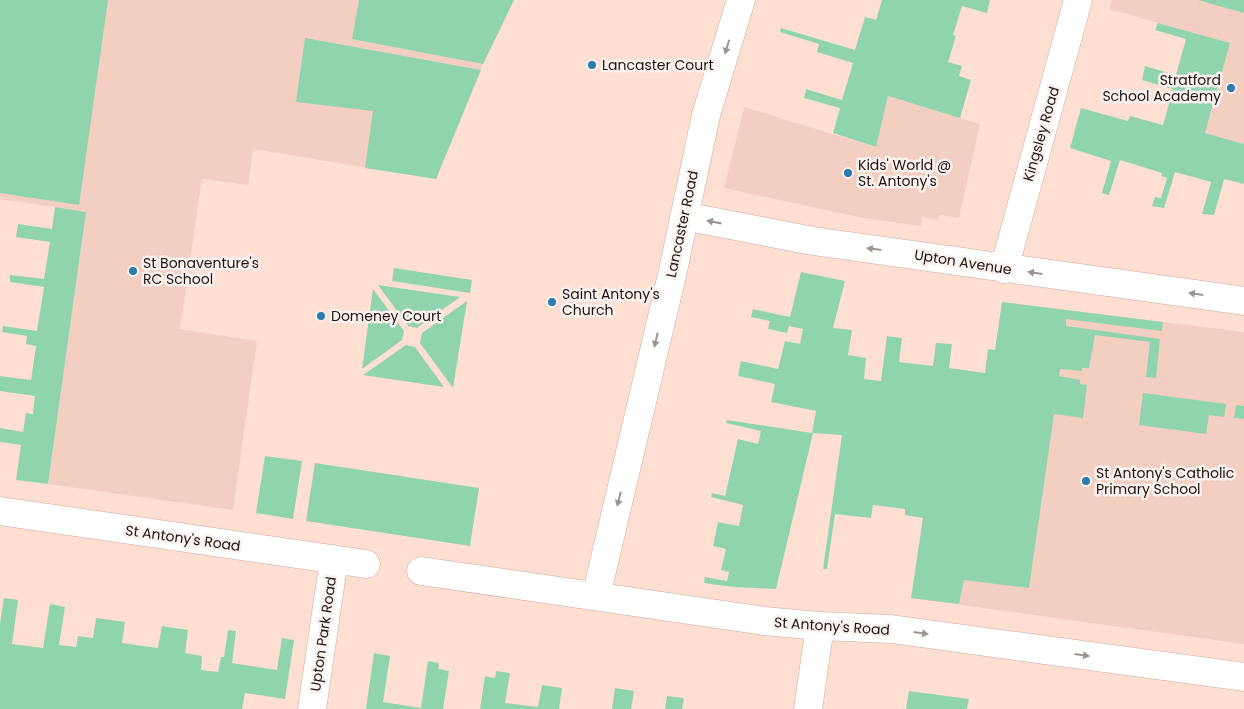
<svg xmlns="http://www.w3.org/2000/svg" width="1244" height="709" font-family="Poppins,sans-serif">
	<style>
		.built { fill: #f2cfc0 }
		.green { fill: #90d4ad }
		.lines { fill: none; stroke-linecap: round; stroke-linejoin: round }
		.minor-casing { stroke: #cba797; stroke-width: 29 }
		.minor { stroke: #fff; stroke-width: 28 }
		.oneway { fill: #9b9592 }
		.poi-dot { fill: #2b7bac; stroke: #faf2ee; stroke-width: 2 }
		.labels { text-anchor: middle; stroke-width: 5; stroke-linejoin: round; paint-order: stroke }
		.poi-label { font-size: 14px; fill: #20130d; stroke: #faf2ee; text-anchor: start }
		.street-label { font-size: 14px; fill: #20130d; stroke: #faf2ee }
	</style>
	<rect width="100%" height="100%" fill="#fedfd1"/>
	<path class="built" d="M 0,0 L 514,0 L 483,64 L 436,179 L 253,149 L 248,185 L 202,179 L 180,329 L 257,341 L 233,510 L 48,484 L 86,212 L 0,199 Z
		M 1112,0 L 1244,0 L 1244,144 L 1205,133 L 1230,43 L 1109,9 Z
		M 888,96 L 980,124 L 959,218 L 940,215 L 938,220 L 922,217 L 921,226 L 858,217 L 724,188 L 744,107 L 875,147 Z
		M 1002,302 L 1244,332 L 1244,644 L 911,598 L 982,445 Z"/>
	<path class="green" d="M 0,0 L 108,0 L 79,205 L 0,193 Z
		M 359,0 L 514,0 L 483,64 L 352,39 Z
		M 882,0 L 990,0 L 987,13 L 962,6 L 953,35 L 956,36 L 948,62 L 962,66 L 959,76 L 971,80 L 960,118 L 888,96 L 876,147 L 833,133 L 840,108 L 804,98 L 806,89 L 842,100 L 853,63 L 817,52 L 819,44 L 780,32 L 781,28 L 855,50 L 865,17 L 876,20 Z
		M 1198,0 L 1244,0 L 1244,13 Z
		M 1158,23 L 1230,43 L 1205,133 L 1244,144 L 1244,184 L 1224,179 L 1214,215 L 1202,214 L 1211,182 L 1175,172 L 1164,208 L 1152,206 L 1155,197 L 1161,198 L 1167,178 L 1161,176 L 1162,173 L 1120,160 L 1109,195 L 1102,193 L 1111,161 L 1070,148 L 1081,108 L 1128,121 L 1130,116 L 1163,125 L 1173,89 L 1142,80 L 1145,66 L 1176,75 L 1186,39 L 1155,30 Z
		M 305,38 L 481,70 L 436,179 L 365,168 L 373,111 L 296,102 Z
		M 55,207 L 86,212 L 48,484 L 16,480 L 21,445 L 0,442 L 0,428 L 23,432 L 26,413 L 33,414 L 35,396 L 0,391 L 0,376 L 31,380 L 36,346 L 26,344 L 27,336 L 2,332 L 3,326 L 37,331 L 44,287 L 10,282 L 10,275 L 44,279 L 50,242 L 16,237 L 18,224 L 52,229 Z
		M 394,268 L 472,280 L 470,293 L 392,281 Z
		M 801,272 L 845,281 L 833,328 L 852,330 L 848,355 L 866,358 L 864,379 L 881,381 L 887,336 L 902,338 L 899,362 L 933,366 L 936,343 L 952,344 L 949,368 L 985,373 L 988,349 L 995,350 L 1002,302 L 1163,322 L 1162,331 L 1066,319 L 1066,326 L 1160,339 L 1156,378 L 1146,377 L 1150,342 L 1095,335 L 1089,368 L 1082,368 L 1082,371 L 1060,369 L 1059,376 L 1080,380 L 1080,384 L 1087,385 L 1083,418 L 1054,414 L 1029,588 L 964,580 L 959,604 L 911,598 L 923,518 L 905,515 L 905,509 L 873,505 L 871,518 L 835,514 L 827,569 L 823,569 L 842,435 L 813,433 L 776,589 L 733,587 L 704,583 L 705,577 L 727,581 L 729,572 L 721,570 L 726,549 L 713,546 L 718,522 L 739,526 L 743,505 L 711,497 L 712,493 L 725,496 L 738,439 L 758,444 L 761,431 L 726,423 L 727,420 L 812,433 L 816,411 L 771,402 L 775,384 L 738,376 L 741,361 L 778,369 L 785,341 L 800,344 L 803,329 L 789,326 L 787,333 L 768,329 L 770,321 L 751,317 L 753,309 L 790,317 Z
		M 378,285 L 460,297 L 417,328 L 408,326 Z
		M 373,289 L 404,331 L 402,340 L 362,369 Z
		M 467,301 L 453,388 L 420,343 L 422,333 Z
		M 406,345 L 415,347 L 444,387 L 363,375 Z
		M 1143,393 L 1226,404 L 1224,417 L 1209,415 L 1206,434 L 1139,425 Z
		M 1236,405 L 1244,406 L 1244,419 L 1234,418 Z
		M 265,456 L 302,461 L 293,519 L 256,513 Z
		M 315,463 L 479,488 L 470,546 L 306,521 Z
		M 4,598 L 18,600 L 12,644 L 43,648 L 50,604 L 65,607 L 59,645 L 76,647 L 78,636 L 93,638 L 96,618 L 125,622 L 122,643 L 158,648 L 162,626 L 188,630 L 185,653 L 202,656 L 201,670 L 218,672 L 221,657 L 224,657 L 228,630 L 236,631 L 232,663 L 277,670 L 282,638 L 294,640 L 285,699 L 245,693 L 242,709 L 0,709 L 0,623 Z
		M 374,653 L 390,656 L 383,702 L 421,708 L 428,661 L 439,663 L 438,669 L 449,671 L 443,709 L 366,709 Z
		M 496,671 L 510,673 L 505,703 L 538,707 L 542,685 L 562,688 L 559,709 L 480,709 L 485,676 L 495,678 Z
		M 615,688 L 634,691 L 631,709 L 612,709 Z
		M 909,691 L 969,699 L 967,709 L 906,709 Z
		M 667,696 L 684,698 L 682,709 L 665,709 Z"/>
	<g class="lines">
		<g class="minor-casing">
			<path id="minor" d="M 684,216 L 813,241 L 1244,301
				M 1004,269 L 1078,0
				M 0,511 L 366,564
				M 421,571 L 764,621 L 820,626 L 891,629 L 1244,677
				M 596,596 L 672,275 L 706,115 L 741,0
				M 312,709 L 334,559
				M 808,709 L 820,626"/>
		</g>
		<use href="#minor" class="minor"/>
	</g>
	<defs><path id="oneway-solid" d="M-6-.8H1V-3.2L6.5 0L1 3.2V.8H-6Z" transform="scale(1.25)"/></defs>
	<g class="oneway">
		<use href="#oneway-solid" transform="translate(727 47) rotate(107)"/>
		<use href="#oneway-solid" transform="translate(714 222) rotate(-169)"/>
		<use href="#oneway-solid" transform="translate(874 249) rotate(-173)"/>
		<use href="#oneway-solid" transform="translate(1035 273) rotate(-172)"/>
		<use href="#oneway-solid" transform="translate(1196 294) rotate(-172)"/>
		<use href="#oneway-solid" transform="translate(656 340) rotate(103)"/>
		<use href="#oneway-solid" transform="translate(619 499) rotate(104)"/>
		<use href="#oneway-solid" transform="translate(921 633) rotate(8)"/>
		<use href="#oneway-solid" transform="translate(1082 655) rotate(8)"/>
	</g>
	<g class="poi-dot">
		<circle cx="592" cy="65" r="5"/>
		<circle cx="1231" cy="88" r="5"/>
		<circle cx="848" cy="173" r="5"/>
		<circle cx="133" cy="271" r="5"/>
		<circle cx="552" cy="302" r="5"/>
		<circle cx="321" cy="316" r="5"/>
		<circle cx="1086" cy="481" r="5"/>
	</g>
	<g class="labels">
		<g class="poi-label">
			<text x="602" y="70">Lancaster Court</text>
			<text x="1221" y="85" text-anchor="end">Stratford<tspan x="1221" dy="16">School Academy</tspan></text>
			<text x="858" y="170">Kids' World @<tspan x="858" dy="16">St. Antony's</tspan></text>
			<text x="143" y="268">St Bonaventure's<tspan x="143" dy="16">RC School</tspan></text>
			<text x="562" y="299">Saint Antony's<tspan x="562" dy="16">Church</tspan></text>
			<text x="331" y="321">Domeney Court</text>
			<text x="1096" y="478">St Antony's Catholic<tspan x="1096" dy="16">Primary School</tspan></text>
		</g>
		<g class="street-label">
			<text transform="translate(1041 134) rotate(-74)" y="5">Kingsley Road</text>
			<text transform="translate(682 224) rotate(-78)" y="5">Lancaster Road</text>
			<text transform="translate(963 262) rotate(9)" y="5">Upton Avenue</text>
			<text transform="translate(183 538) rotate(8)" y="5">St Antony's Road</text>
			<text transform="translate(832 626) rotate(4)" y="5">St Antony's Road</text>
			<text transform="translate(323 634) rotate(-82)" y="5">Upton Park Road</text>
		</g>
	</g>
</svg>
